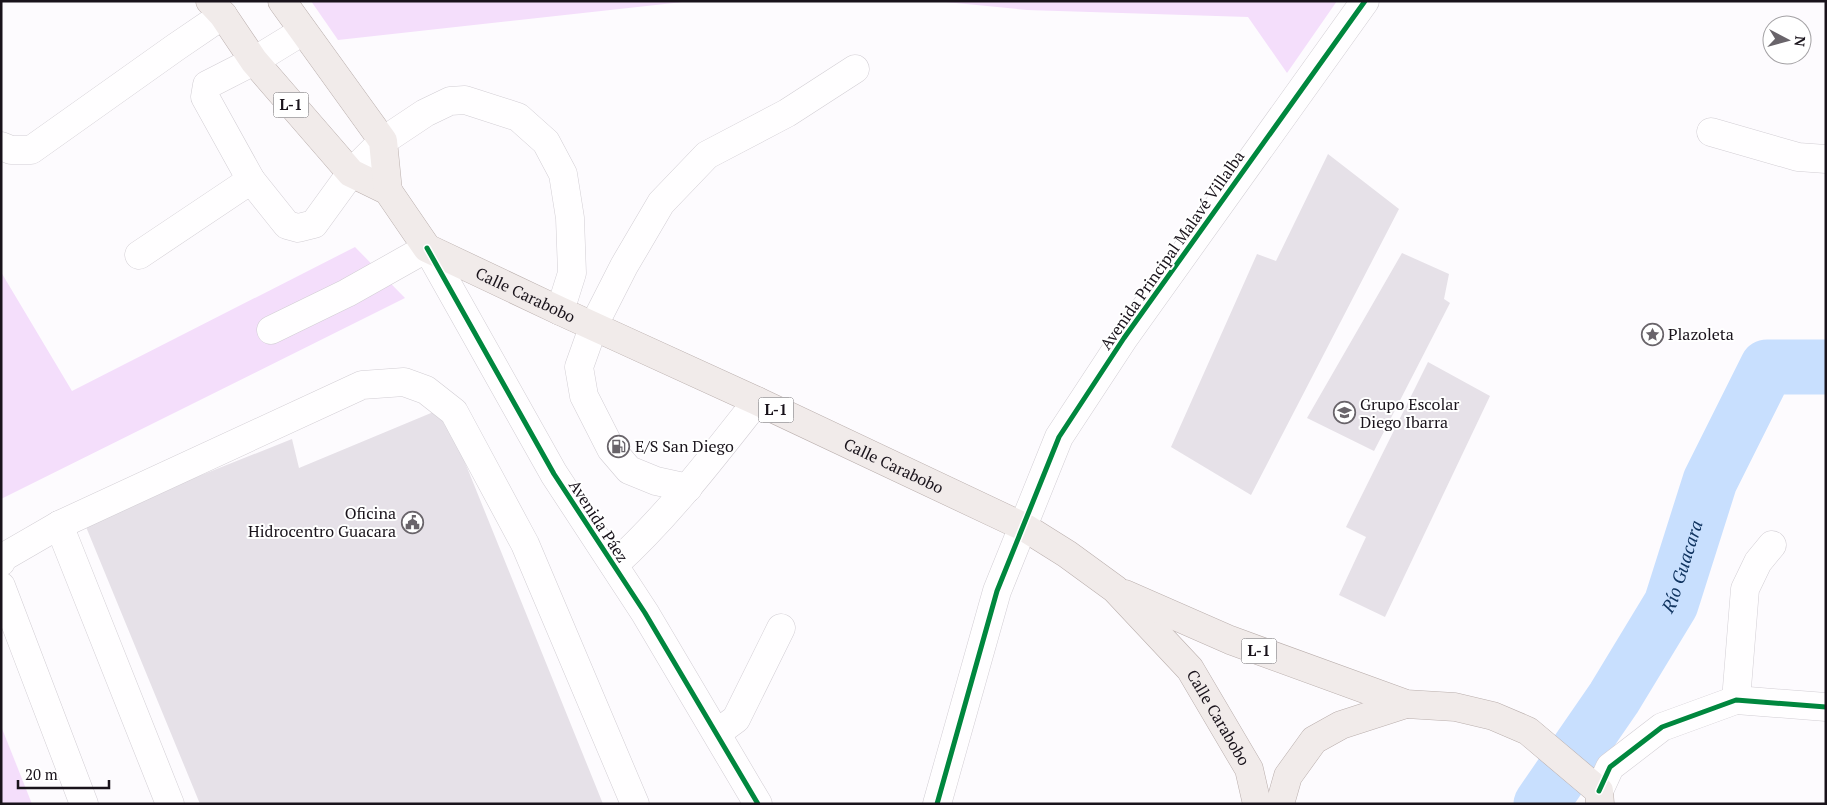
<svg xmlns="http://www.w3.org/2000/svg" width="1827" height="805" font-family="'PT Serif',serif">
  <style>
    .green { fill: #f4defb }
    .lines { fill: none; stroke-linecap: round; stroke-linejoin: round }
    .river { stroke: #c8dffe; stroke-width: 55 }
    .building { fill: #e6e1e8 }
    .minor-casing { stroke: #d2ced4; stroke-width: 29 }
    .major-casing { stroke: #baafad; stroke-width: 29 }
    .minor { stroke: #fffeff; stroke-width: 28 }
    .major { stroke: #f1ebea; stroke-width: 28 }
    .cycleway-casing { stroke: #fff; stroke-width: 8 }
    .cycleway { stroke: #00873e; stroke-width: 5 }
    .labels { text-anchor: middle; stroke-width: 4; stroke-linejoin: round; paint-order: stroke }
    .shield { fill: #fff; stroke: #5e5a5f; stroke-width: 1 }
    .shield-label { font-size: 15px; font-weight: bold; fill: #19131b }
    .street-label { font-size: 16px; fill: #19131b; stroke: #fff }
    .poi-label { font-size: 16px; fill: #19131b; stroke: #fff; text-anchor: start }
    .water-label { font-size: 18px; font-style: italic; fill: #113561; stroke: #fff }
  </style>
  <rect width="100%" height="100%" fill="#fdfbfe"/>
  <g class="green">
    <polygon points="311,1 692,1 338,40"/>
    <polygon points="935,1 1337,1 1287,73 1248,17 1027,10"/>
    <polygon points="355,247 405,298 1,499 1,272 72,391"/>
    <polygon points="1,726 32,804 1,804"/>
  </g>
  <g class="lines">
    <path class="river" id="s1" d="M 1541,804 L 1614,698 L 1671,604 L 1710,481 L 1767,367 L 1826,367"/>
  </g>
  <g class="building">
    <polygon points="1328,154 1399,209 1251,495 1171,447 1257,254 1276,261"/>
    <polygon points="1402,253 1449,274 1444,299 1450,303 1374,451 1307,418"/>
    <polygon points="1428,362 1490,396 1385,617 1339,595 1366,537 1346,527"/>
    <polygon points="443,408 603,804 200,804 84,522 292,439 299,468"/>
  </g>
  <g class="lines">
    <defs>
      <g id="minor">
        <polyline points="303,31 254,61 207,85 205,97 251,180 287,225 298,228 314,224 351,173 383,141 425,113 450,101 465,100 518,117 546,142 563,174 570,218 572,273 560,311"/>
        <polyline points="1711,132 1798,157 1826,159"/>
        <polyline points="1,146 11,150 31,150 176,47 223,15"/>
        <polyline points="139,255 251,180"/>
        <polyline points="271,330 347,293 427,248 554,474 645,613 758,804"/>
        <polyline points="688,488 656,481 629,470 611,449 584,396 579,367 594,325 624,266 661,203 707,155 787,113 855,69"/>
        <polyline points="59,525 170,804"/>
        <polyline points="1,562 2,558 59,525 362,385 404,382 426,390 454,412 525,544 635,804"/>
        <path d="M 614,565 C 668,516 712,458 757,401"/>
        <polyline points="1,586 84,804"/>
        <polyline points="1736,700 1745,589 1758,562 1772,545"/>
        <polyline points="717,733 736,719 781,628"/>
        <polyline points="1599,791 1610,767 1662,727 1736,700 1826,707"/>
        <polyline points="937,804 997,591 1059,437 1124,338 1365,1"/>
      </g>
      <g id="major">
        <path id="s2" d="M 210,1 L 223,15 L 254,61 L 351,173 L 388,191 L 427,248 L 560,311 L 757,401 L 1024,527 L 1067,554 L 1115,589 L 1190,669 L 1249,769 L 1257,804"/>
        <polyline points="282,1 383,141 388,191"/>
        <polyline points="1125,594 1230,640 1406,704 1455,707 1493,716 1528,731 1599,791 1600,804"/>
        <polyline points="1280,804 1288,776 1314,740 1341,725 1406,704"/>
      </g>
    </defs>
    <use href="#minor" class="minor-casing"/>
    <use href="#major" class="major-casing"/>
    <use href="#minor" class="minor"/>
    <use href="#major" class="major"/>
    <defs>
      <g id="cycleway">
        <polyline points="427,248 554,474 645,613 758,804"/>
        <polyline points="1599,791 1610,767 1662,727 1736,700 1826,707"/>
        <polyline points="937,804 997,591 1059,437 1124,338 1365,1"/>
      </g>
    </defs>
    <use href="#cycleway" class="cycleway-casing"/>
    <use href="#cycleway" class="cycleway"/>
  </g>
  <defs>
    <symbol id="sight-ring" viewBox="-11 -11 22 22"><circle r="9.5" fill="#fff" stroke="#69646a" stroke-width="1.5"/><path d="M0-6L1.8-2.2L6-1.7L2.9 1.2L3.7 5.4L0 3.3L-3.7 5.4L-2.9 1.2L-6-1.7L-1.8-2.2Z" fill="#69646a"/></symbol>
    <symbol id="school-ring" viewBox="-11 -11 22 22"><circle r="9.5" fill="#fff" stroke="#69646a" stroke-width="1.5"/><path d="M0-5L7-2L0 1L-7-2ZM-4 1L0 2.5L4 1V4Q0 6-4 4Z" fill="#69646a"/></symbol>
    <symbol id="fuel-ring" viewBox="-11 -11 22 22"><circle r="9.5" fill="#fff" stroke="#69646a" stroke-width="1.5"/><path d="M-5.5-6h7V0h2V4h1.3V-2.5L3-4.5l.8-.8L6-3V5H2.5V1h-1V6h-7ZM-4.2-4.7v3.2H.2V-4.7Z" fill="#69646a"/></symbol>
    <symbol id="civic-ring" viewBox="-11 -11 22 22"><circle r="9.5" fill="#fff" stroke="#69646a" stroke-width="1.5"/><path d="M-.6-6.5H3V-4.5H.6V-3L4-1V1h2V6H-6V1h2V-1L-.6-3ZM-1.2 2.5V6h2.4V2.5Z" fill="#69646a"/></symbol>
  </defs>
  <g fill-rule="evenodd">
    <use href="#sight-ring" x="1640" y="322" width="25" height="25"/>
    <use href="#school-ring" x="1332" y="400" width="25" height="25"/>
    <use href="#fuel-ring" x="606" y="434" width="25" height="25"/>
    <use href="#civic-ring" x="400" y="510" width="25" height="25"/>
  </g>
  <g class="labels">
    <g class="shield">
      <rect x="273.5" y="92.5" width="35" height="25" rx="4"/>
      <rect x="758.5" y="397.5" width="35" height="25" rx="4"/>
      <rect x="1241.5" y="638.5" width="35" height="25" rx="4"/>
    </g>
    <g class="shield-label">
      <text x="291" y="110">L-1</text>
      <text x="776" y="415">L-1</text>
      <text x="1259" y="656">L-1</text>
    </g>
    <g class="street-label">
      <text transform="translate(1172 250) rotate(-55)" y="6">Avenida Principal Malavé Villalba</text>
      <text dy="6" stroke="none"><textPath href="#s2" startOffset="442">Calle Carabobo</textPath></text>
      <text dy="6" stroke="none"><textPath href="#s2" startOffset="848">Calle Carabobo</textPath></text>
      <text transform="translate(599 521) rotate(57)" y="6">Avenida Páez</text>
      <text dy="6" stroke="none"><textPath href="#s2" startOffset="1268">Calle Carabobo</textPath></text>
    </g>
    <g class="poi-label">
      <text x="1668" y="340">Plazoleta</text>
      <text x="1360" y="410">Grupo Escolar<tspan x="1360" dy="18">Diego Ibarra</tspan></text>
      <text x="635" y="452">E/S San Diego</text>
      <text x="396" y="519" text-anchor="end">Oficina<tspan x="396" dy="18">Hidrocentro Guacara</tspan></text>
    </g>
    <g class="water-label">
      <text dy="6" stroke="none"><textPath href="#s1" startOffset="278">Río Guacara</textPath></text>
    </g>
  </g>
  <rect width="1827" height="805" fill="none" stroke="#19131b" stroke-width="5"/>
  <g transform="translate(1787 40) rotate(96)"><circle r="24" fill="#ffffff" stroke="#a3a1a4"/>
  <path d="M0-4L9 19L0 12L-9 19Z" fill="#69646a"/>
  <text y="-8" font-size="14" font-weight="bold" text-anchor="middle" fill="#19131b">N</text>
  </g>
  <path d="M18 780v8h91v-8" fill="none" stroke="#19131b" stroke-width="2.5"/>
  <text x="25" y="780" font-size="15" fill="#19131b" stroke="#ffffff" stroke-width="4" paint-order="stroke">20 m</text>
</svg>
